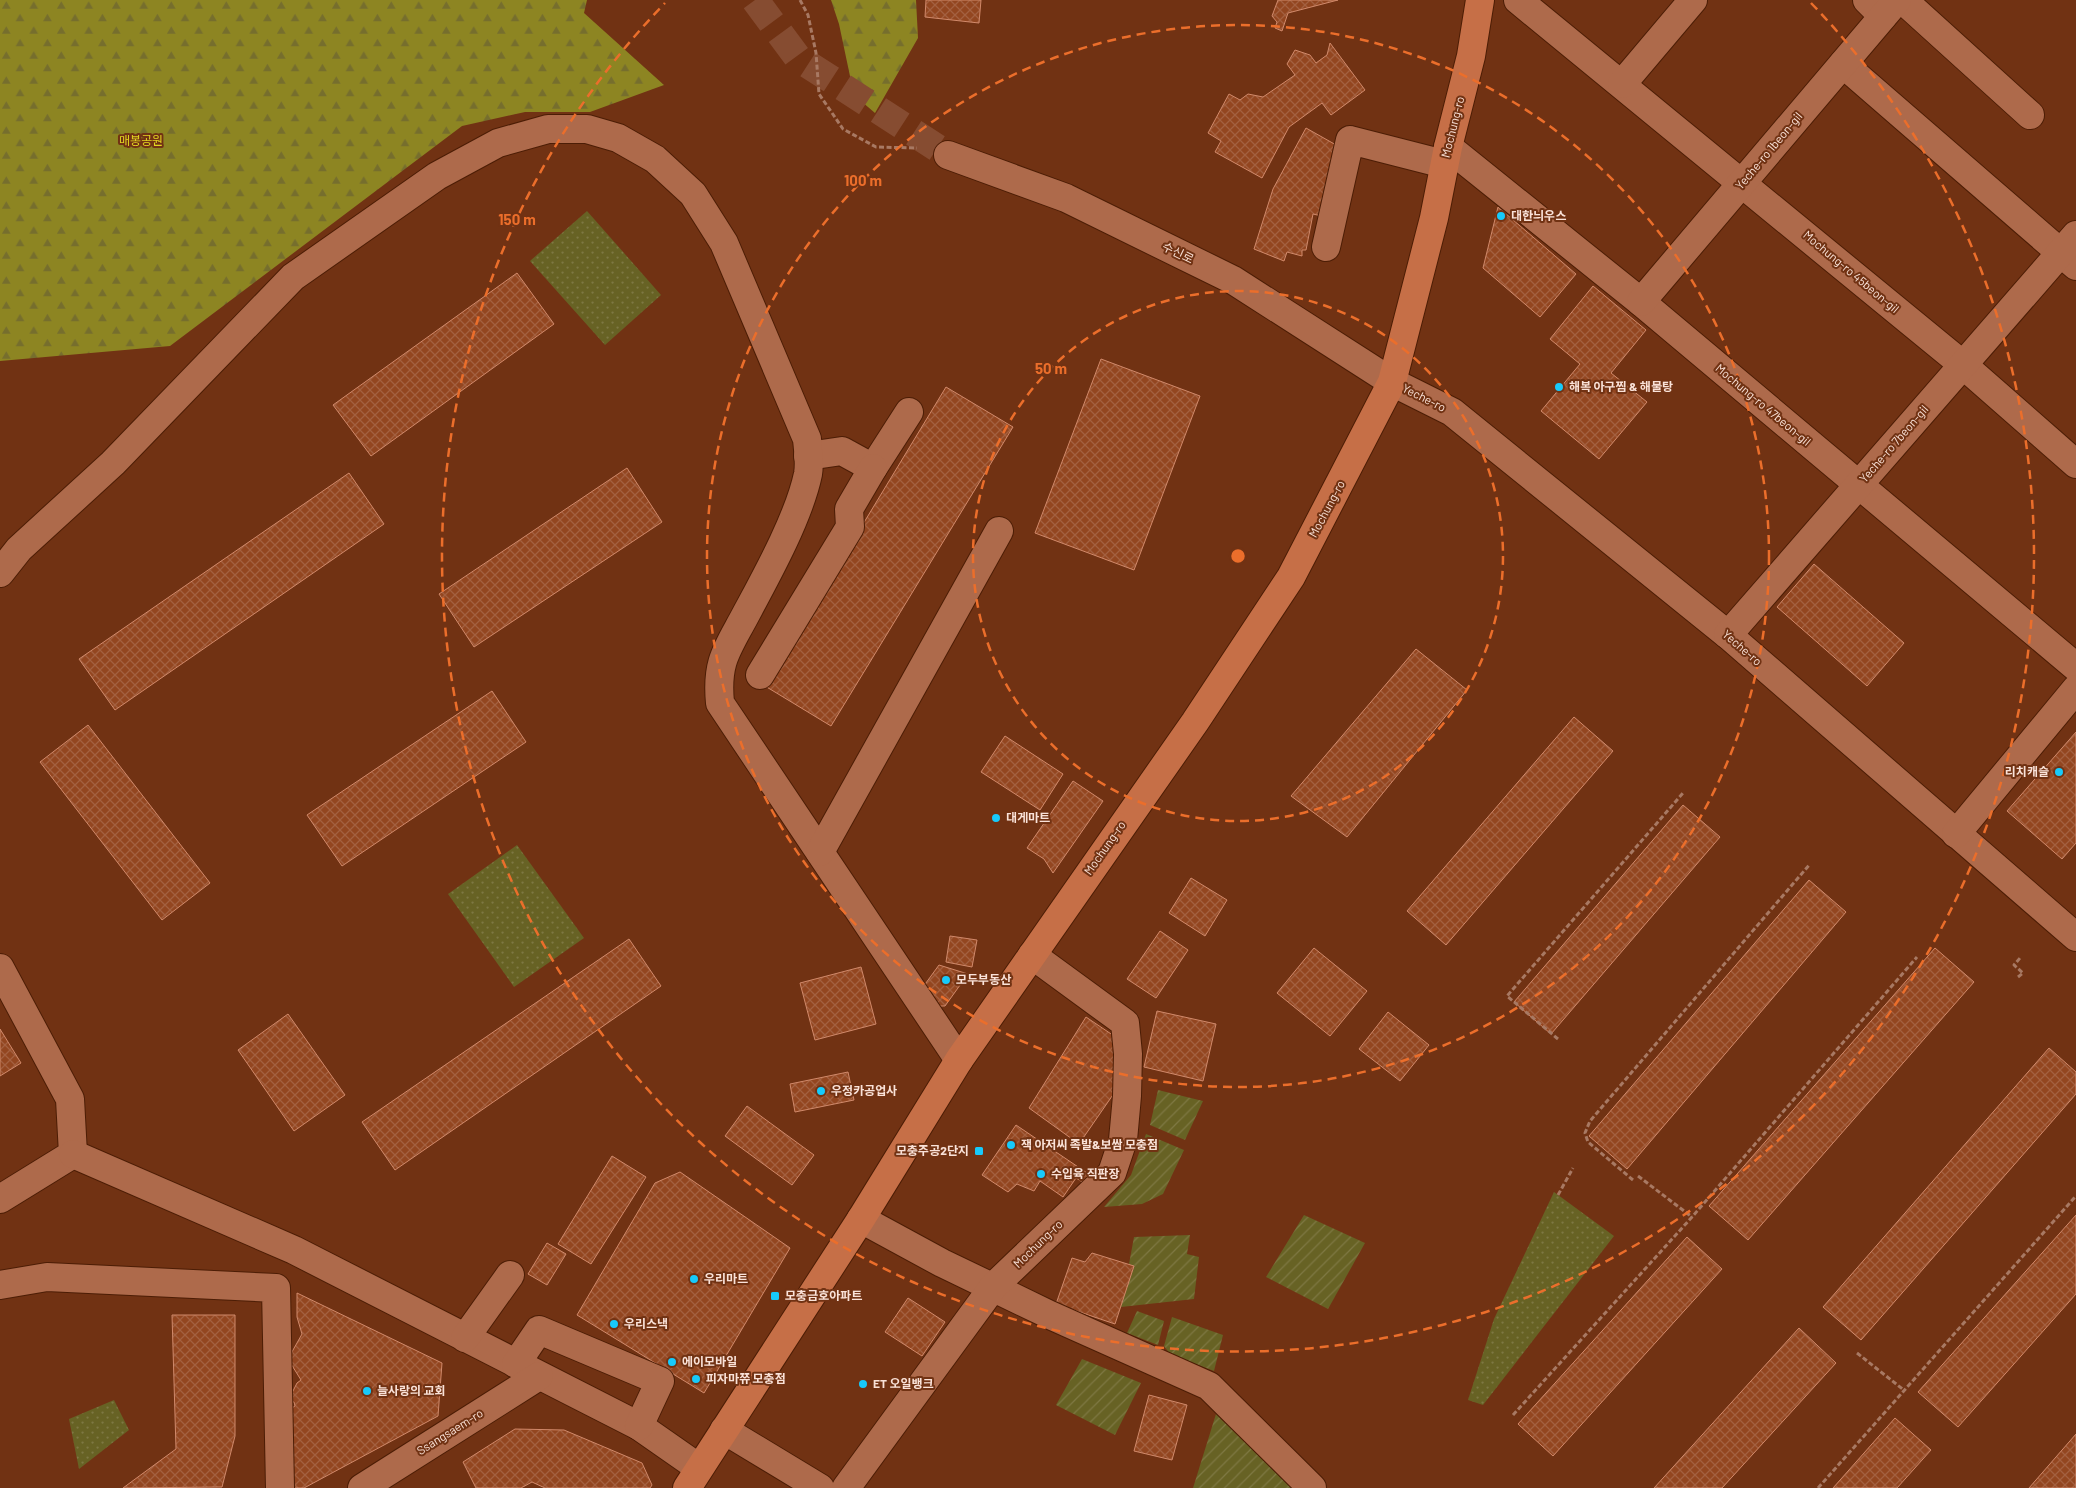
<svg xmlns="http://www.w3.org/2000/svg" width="2076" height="1488" font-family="Barlow,'Noto Sans KR',sans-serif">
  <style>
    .grass { fill: url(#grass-dots) }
    .forest { fill: url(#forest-firs) }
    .garden { fill: url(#garden-furrows) }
    .building { fill: url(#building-cross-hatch); stroke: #d1896a }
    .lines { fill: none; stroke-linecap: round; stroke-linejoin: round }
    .minor-tunnel { stroke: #864c31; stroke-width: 28; stroke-dasharray: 28 14; stroke-linecap: butt }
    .minor-casing { stroke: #4c1d05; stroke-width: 30 }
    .major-casing { stroke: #4c1d05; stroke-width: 30 }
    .path { stroke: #a87963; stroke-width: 3; stroke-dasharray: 5 2.5; stroke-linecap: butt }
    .minor { stroke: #ae6a4b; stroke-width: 28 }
    .major { stroke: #c66f47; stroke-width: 28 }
    .ring { fill: none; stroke: #eb6e2b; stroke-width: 2.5; stroke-dasharray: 9 6 }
    .poi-dot { fill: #17cafb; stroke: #713213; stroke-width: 2 }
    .labels { text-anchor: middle; stroke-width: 4; stroke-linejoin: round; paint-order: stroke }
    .street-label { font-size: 12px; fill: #fae2d8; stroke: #713213 }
    .park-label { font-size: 12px; fill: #e2d421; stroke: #713213 }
    .poi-label { font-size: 12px; font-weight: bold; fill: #fae2d8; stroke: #713213; text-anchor: start }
    .centre { fill: #eb6e2b; stroke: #713213; stroke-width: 2.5 }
    .ring-label { font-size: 15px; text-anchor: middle; font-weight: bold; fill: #eb6e2b; stroke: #713213; stroke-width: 4; stroke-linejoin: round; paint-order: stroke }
  </style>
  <defs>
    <pattern id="grass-dots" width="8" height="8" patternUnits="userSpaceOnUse" patternTransform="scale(1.25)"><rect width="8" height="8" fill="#676224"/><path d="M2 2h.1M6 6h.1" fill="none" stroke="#7e7843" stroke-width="1.8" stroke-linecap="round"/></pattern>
    <pattern id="forest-firs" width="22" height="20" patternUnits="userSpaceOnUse" patternTransform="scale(1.25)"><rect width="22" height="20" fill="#8d8522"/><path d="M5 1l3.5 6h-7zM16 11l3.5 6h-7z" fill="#766e2d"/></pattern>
    <pattern id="garden-furrows" width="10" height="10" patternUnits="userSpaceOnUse" patternTransform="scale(1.25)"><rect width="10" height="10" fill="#676224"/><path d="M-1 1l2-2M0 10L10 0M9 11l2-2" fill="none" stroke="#7e7843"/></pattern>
    <pattern id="building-cross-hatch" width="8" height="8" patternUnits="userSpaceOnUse" patternTransform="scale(1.25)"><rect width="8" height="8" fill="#934620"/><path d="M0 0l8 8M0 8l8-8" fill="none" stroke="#a36040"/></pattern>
  </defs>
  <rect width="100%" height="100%" fill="#713213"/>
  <g class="grass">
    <polygon points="587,211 661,295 605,345 530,261"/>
    <polygon points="517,845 584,938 514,987 448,894"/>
    <polygon points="1554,1192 1614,1236 1483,1405 1468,1400 1494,1319"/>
    <polygon points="114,1400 129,1430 79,1469 69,1419"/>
  </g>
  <g class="forest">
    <polygon points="0,0 587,0 584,13 664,85 590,112 525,112 462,126 170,346 0,361"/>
    <polygon points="831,0 916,0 918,38 875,113 854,95 839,24"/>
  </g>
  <g class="garden">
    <polygon points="1158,1090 1203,1101 1185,1140 1150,1125"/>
    <polygon points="1146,1134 1184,1150 1163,1194 1142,1204 1104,1207 1131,1175"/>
    <polygon points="1304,1215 1365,1243 1328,1309 1266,1277"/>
    <polygon points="1190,1235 1187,1254 1199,1257 1194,1299 1121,1307 1134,1237"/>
    <polygon points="1137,1311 1164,1321 1158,1345 1127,1333"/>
    <polygon points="1172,1317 1223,1335 1214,1371 1170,1354 1164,1346"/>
    <polygon points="1082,1359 1141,1383 1115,1435 1056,1405"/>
    <polygon points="1216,1414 1292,1488 1193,1488"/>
  </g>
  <g class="building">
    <polygon points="926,0 981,0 979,23 925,17"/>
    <polygon points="1278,0 1338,0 1288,13 1282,31 1275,28 1277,22 1272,16"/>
    <polygon points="1330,43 1365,90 1331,115 1322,103 1289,127 1262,178 1215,152 1221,141 1208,133 1229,94 1240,100 1248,94 1263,97 1295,75 1287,64 1295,50 1310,55 1316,63 1327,55"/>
    <polygon points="1306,128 1345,150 1326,217 1313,214 1306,250 1302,250 1302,256 1287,252 1284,261 1254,249 1273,189"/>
    <polygon points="1498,207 1576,274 1540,317 1483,268"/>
    <polygon points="517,273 554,324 371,456 333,405"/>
    <polygon points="1593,286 1646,330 1611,373 1647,402 1599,459 1541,411 1580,364 1550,339"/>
    <polygon points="1101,359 1200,396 1134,570 1035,533"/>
    <polygon points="946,387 1013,427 831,726 765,686"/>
    <polygon points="627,468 662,522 474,647 439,594"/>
    <polygon points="349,473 384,524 115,710 79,659"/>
    <polygon points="1814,564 1904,643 1867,686 1777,607"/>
    <polygon points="1416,649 1467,690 1347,837 1291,796"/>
    <polygon points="492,691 526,742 342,866 307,815"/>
    <polygon points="1574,717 1613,751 1446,945 1407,911"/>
    <polygon points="88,725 210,883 162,920 40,762"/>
    <polygon points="2076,732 2076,843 2062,859 2007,811"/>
    <polygon points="1005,736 1063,774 1040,810 981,772"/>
    <polygon points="1073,781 1103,801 1053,873 1044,859 1027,848"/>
    <polygon points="1683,805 1720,837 1551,1034 1514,1002"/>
    <polygon points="1191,878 1227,900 1205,936 1169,913"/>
    <polygon points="1809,880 1846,912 1627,1169 1589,1136"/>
    <polygon points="1160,931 1188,950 1156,998 1127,979"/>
    <polygon points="950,936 977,940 972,967 946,962"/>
    <polygon points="629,939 661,986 395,1170 362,1122"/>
    <polygon points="1314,948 1367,991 1330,1036 1277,993"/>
    <polygon points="1935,948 1974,982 1748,1240 1709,1206"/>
    <polygon points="939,965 968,974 945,1006 929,1006 923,987"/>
    <polygon points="861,967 876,1024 815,1040 800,983"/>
    <polygon points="1157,1011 1216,1024 1203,1081 1144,1067"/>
    <polygon points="1388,1012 1429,1045 1400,1081 1359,1049"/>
    <polygon points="288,1014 345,1095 294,1131 238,1050"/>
    <polygon points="1086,1017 1120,1040 1119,1086 1079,1144 1029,1108"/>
    <polygon points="0,1029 21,1063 0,1076"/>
    <polygon points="2049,1048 2076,1072 2076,1094 1861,1340 1823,1307"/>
    <polygon points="848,1072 854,1100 795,1112 790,1084"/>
    <polygon points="747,1106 814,1155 792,1185 725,1136"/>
    <polygon points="1016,1125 1090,1175 1084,1183 1076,1178 1063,1197 1040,1181 1034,1191 1017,1184 1008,1192 982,1175"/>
    <polygon points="612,1156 646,1177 591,1264 558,1244"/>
    <polygon points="680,1172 790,1248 704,1393 577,1315 655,1183"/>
    <polygon points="2076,1215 2076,1294 1958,1427 1918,1392"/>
    <polygon points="1687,1237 1722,1269 1553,1456 1518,1424"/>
    <polygon points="547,1243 566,1254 547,1285 528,1274"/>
    <polygon points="1092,1253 1134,1266 1115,1324 1056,1304 1072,1258 1085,1262"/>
    <polygon points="297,1293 442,1363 438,1416 304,1488 283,1488 287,1411 295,1406 294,1402 288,1401 297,1383 301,1380 288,1359 302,1334 297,1317"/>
    <polygon points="908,1298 945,1322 922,1356 885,1332"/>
    <polygon points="172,1315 235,1315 235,1436 222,1487 123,1488 176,1449"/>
    <polygon points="1799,1328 1836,1363 1722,1488 1654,1488"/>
    <polygon points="1149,1395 1187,1405 1172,1460 1134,1451"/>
    <polygon points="1895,1418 1931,1450 1897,1488 1833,1488"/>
    <polygon points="515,1429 564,1430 642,1463 652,1485 650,1488 545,1488 532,1482 521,1488 476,1488 463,1462"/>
    <polygon points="2076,1434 2076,1488 2029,1488"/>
  </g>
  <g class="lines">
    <polyline class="minor-tunnel" points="755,0 798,58 948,155"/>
    <defs>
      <g id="minor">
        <polyline points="1518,0 1962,364 2076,464"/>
        <polyline points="1867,0 1883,16"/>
        <polyline points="1903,0 2030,115"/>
        <polyline points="1843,64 2076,266"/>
        <polyline points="1622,84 1693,0"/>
        <polyline points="1448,147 1641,302 2076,667"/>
        <polyline points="948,155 1066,198 1233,280 1392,382 1452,412 1728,635 2076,937"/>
        <polyline points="1326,247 1350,140 1444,164"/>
        <polyline points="1641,302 1897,0"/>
        <polyline points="808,456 842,451 873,468 909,412"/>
        <path d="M 0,573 L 19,549 L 113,463 L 293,277 L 437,176 L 498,143 L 548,129 L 587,129 L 618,138 L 655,159 L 693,194 L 724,243 L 807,439 C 808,450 810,463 808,474 C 799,517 767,575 746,614 C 727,650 716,661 720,703 L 959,1060"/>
        <polyline points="1728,635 2076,235"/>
        <polyline points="760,675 850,527 849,509 873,468"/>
        <polyline points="1956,834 2076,689"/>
        <polyline points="820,852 999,531"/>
        <polyline points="0,968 70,1099 73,1154 0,1199"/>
        <polyline points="73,1154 294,1250 639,1426 692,1463 698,1470"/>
        <polyline points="861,1219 942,1263 1050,1315 1209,1386 1312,1488"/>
        <polyline points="0,1285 47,1277 276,1288 280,1488"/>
        <polyline points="465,1338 510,1275"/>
        <polyline points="516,1364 539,1330 660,1381 639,1426"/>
        <polyline points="724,1430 820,1488"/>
        <polyline points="362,1488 539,1376"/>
        <polyline points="846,1488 993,1287 1112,1173 1123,1140 1127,1096 1128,1054 1125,1023 1032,955"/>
      </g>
      <polyline id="major" points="687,1488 861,1219 959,1060 1195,722 1291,577 1392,382 1434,218 1448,147 1471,56 1480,0"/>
    </defs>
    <use href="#minor" class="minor-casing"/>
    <use href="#major" class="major-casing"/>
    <g class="path">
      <polyline points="800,0 808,15 816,53 819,94 843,129 876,147 917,148"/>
      <polyline points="2018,977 2023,973 2014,965 2020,958"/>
      <polyline points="1558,1039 1507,996 1683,793"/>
      <polyline points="1638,1176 1692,1217"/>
      <polyline points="1633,1180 1588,1142 1585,1133 1590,1121 1810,864"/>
      <polyline points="1558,1195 1573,1168"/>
      <polyline points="1857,1353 1905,1391"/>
      <polyline points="1513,1415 1692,1217 1917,957"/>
      <polyline points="1818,1488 2076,1196"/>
    </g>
    <use href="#minor" class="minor"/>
    <use href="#major" class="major"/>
  </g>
  <g class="ring">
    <circle cx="1238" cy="556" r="265"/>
    <circle cx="1238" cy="556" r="531"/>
    <path d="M1811 3A796 796 0 1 1 665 3"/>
  </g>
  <g class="poi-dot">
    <circle cx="1501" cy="216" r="5"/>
    <circle cx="1559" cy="387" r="5"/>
    <circle cx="2059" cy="772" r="5"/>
    <circle cx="996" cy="818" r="5"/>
    <circle cx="946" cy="980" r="5"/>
    <circle cx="821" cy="1091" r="5"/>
    <circle cx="1011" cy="1145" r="5"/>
    <rect x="974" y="1146" width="10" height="10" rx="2.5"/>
    <circle cx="1041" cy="1174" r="5"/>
    <circle cx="694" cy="1279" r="5"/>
    <rect x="770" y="1291" width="10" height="10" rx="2.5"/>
    <circle cx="614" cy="1324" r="5"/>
    <circle cx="672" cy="1362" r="5"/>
    <circle cx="696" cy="1379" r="5"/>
    <circle cx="863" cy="1384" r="5"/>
    <circle cx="367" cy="1391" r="5"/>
  </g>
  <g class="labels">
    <g class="street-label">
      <text transform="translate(1453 127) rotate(-76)" y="4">Mochung-ro</text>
      <text transform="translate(1769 151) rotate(-50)" y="4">Yeche-ro 1beon-gil</text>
      <text transform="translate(1178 253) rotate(26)" y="4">수신로</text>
      <text transform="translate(1851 272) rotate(40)" y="4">Mochung-ro 45beon-gil</text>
      <text transform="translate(1424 398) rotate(27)" y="4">Yeche-ro</text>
      <text transform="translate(1763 405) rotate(40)" y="4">Mochung-ro 47beon-gil</text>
      <text transform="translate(1894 444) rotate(-49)" y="4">Yeche-ro 7beon-gil</text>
      <text transform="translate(1327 509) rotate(-62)" y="4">Mochung-ro</text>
      <text transform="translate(1742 648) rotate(41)" y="4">Yeche-ro</text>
      <text transform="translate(1105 848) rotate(-55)" y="4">Mochung-ro</text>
      <text transform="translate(1038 1244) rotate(-44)" y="4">Mochung-ro</text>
      <text transform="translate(450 1432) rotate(-32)" y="4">Ssangsaem-ro</text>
    </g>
    <g class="park-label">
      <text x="141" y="145">매봉공원</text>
    </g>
    <g class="poi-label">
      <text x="1511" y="220">대한늬우스</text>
      <text x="1569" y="391">해복 아구찜 &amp; 해물탕</text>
      <text x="2049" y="776" text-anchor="end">리치캐슬</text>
      <text x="1006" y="822">대게마트</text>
      <text x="956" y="984">모두부동산</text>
      <text x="831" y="1095">우정카공업사</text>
      <text x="1021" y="1149">잭 아저씨 족발&amp;보쌈 모충점</text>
      <text x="969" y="1155" text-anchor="end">모충주공2단지</text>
      <text x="1051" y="1178">수입육 직판장</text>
      <text x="704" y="1283">우리마트</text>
      <text x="785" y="1300">모충금호아파트</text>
      <text x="624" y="1328">우리스낵</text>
      <text x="682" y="1366">에이모바일</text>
      <text x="706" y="1383">피자마쮸 모충점</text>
      <text x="873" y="1388">ET 오일뱅크</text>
      <text x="377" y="1395">늘사랑의 교회</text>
    </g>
  </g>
  <circle cx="1238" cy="556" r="8" class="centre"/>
  <g class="ring-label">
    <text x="863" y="186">100 m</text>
    <text x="517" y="225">150 m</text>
    <text x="1051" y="374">50 m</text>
  </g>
</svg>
